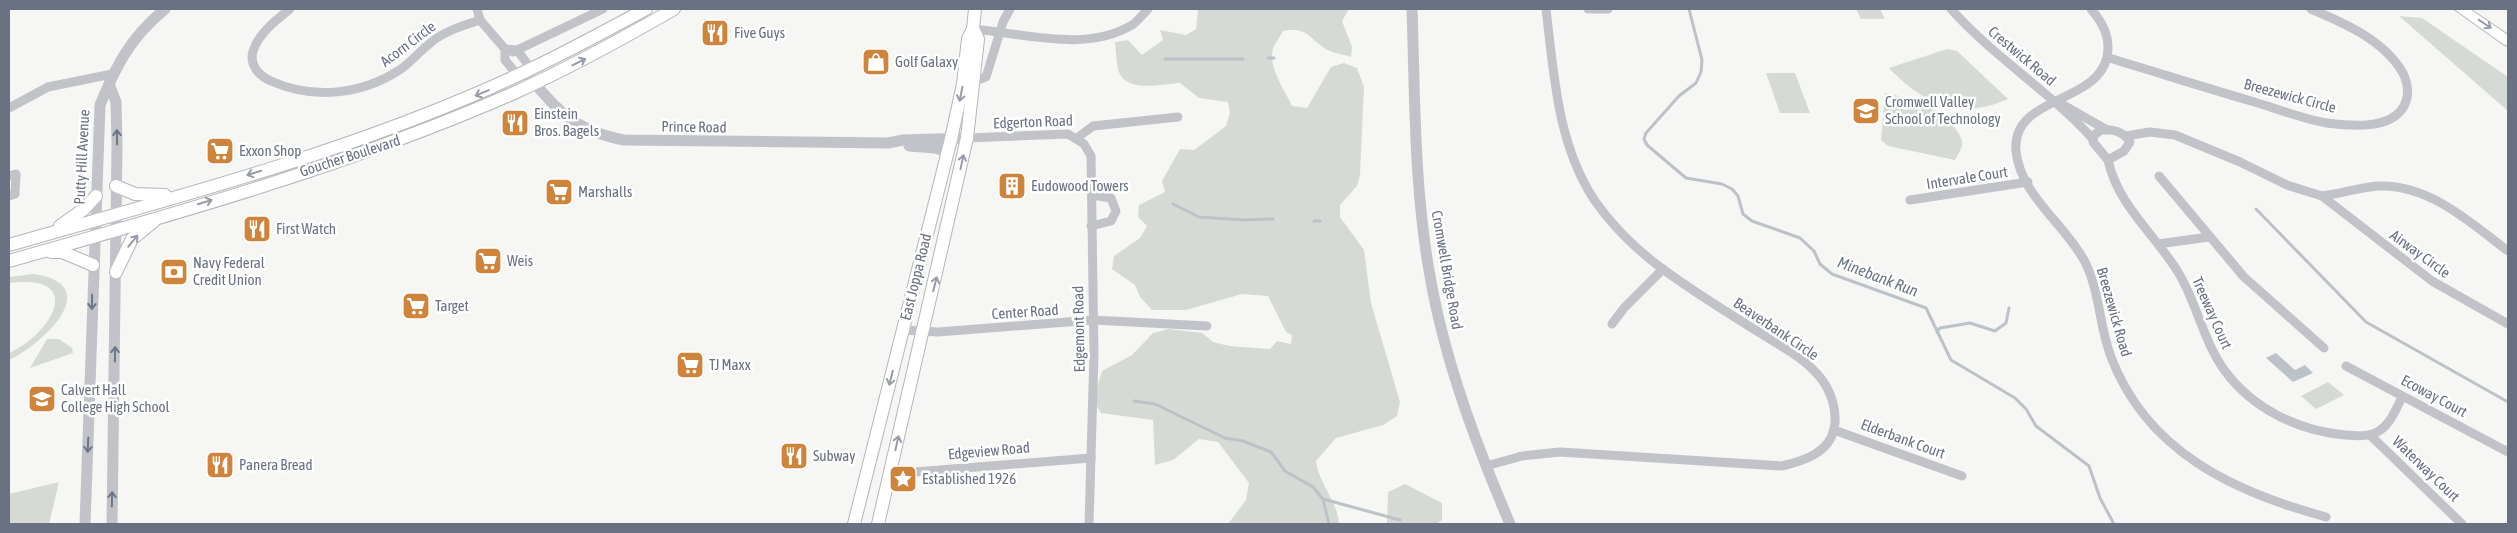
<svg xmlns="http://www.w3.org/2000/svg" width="2517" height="533" font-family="'Asap Condensed',sans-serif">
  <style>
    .green { fill: #d5dbd4 }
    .water { fill: #bcc2c8 }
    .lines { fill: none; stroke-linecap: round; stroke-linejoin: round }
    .stream { stroke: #bcc2c8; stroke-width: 3 }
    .secondary-casing { stroke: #b4b6bc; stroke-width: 14 }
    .motorway-casing { stroke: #b4b6ba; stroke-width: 2 }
    .minor { stroke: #c1c3c8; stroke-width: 9 }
    .tertiary { stroke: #c1c3c8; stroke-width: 11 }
    .secondary { stroke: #fff; stroke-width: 12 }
    .motorway { fill: #fff; fill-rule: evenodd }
    .oneway { stroke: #979ca8 }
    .oneway2 { stroke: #6e7586 }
    .labels { text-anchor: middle; stroke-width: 5; stroke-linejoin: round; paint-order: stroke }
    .poi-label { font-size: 15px; fill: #6a7182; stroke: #fff; text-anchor: start }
    .street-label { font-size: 15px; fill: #6a7182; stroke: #fff }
    .water-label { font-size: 16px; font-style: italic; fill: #6a7785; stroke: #fff }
  </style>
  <rect width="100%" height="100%" fill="#f6f7f4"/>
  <g class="green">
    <path d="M 1196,9 L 1349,9 L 1342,21 L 1352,47 L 1351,57 C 1343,54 1331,53 1324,48 C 1307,36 1307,27 1283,31 C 1280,37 1275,43 1273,49 C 1268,68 1285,90 1292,106 L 1307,108 L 1331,67 L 1344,63 L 1357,68 L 1364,87 L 1360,175 L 1357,186 L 1340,205 L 1340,217 L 1364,250 L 1371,303 L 1400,402 L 1397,416 L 1383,425 L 1336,438 L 1316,461 C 1319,484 1338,502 1339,524 L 1228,524 L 1246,500 L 1249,483 L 1218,442 L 1199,439 L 1173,460 L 1155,465 L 1153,420 L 1101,413 L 1093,400 L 1102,371 L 1132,355 L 1153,333 L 1169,329 L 1202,333 L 1213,342 L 1229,346 L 1270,349 L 1277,341 L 1291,344 L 1292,335 L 1286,332 L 1268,296 L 1242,294 L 1186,310 L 1152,310 L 1140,297 L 1135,285 L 1112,269 L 1114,256 L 1140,238 L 1147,226 L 1138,217 L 1139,205 L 1165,192 L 1162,181 L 1180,149 L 1194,150 L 1226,126 L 1230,113 L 1228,102 L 1199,98 L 1180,83 C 1162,84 1124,94 1118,69 C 1116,60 1116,51 1115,42 L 1128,40 L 1142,55 L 1163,40 L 1160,30 L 1186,35 L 1196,29 L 1198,10 Z"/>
    <polygon points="1856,9 1880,9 1885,19 1861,19"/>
    <polygon points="2399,16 2422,18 2508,77 2508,111"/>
    <path d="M 1947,49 L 1957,51 L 2008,99 C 1960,120 1924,105 1889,68 Z"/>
    <polygon points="1766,73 1795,73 1810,113 1780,113"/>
    <path d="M 1885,93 C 1914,99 1940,106 1957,131 C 1960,135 1963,141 1962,146 C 1961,150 1957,156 1955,160 L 1888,146 L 1881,140 Z"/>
    <path d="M 34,274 C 107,285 42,345 9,360 L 9,353 C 53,333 86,273 9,283 L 9,277 Z"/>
    <polygon points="47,339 59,339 72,348 73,353 30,368"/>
    <polygon points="2328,382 2344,395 2316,409 2301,396"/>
    <polygon points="59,482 49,524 9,524 9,494"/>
    <polygon points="1405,484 1442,503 1442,520 1436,524 1387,524 1388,492"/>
  </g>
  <polygon class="water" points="2276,353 2295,370 2305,365 2313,373 2293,382 2266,358"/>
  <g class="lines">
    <g class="stream">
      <polyline points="1689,9 1702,60 1701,72 1696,83 1679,96 1646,133 1644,139 1647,145 1686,178 1722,184 1732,189 1738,196 1743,214 1752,221 1800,238 1814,251 1820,264 1832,274 1926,308 1951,360 2015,398 2026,409 2036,426 2089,466 2100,498 2114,524"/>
      <polyline points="1268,58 1274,58"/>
      <polyline points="1165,59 1243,59"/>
      <polyline points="1173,204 1199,217 1244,220 1273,219"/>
      <polyline points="2256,209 2366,322 2508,402"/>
      <polyline points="1314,221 1320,221"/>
      <polyline points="1937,332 1940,328 1970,323 1995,331 2006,323 2009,308"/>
      <polyline points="1134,401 1155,404 1225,438 1243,441 1271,452 1285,471 1313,487 1323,499 1400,520"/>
      <polyline points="1323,499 1329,524"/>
    </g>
    <defs>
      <g id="secondary">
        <polyline points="116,186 135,194 165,195"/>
        <polyline points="60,226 84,209 96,196"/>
        <path d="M 9,245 C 172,198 339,155 494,86 C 546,63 596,36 646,9"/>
        <polyline points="51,252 62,252 93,265"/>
        <path d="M 9,261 C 179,213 352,164 514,93 C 569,68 622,39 674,9"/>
        <polyline points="116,272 132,239 154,221"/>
        <polyline points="854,524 951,139 963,84 968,39 973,29 975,9"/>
        <polyline points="878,524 967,138 978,39 973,29"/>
      </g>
      <polygon id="motorway" points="2454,9 2470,9 2508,35 2508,46 2503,44"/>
    </defs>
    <use href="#secondary" class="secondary-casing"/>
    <use href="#motorway" class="motorway-casing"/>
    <g class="minor">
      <path d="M 290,9 C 276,20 259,33 253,51 C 249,65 259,76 271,81 C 313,100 362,95 401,69 C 411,62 419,52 429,44 C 444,31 462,26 480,20"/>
      <polyline points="477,9 480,20 505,49"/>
      <polyline points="1588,9 1608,9"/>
      <path d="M 1951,9 C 1994,57 2049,91 2092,138"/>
      <path d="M 2091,9 C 2103,23 2111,38 2107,57 C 2097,104 2011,96 2016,151 C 2020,195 2066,225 2085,262 C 2100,292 2099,326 2111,357 C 2147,452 2234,492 2326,517"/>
      <path d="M 973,29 C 1022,33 1086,53 1132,25 C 1138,21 1143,14 1148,9"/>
      <polygon points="505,49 517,50 529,66 526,73 515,72 505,60"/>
      <polyline points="513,52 603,9"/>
      <path d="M 2109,58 C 2156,72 2203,87 2251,101 C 2276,108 2302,119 2327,123 C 2351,126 2391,130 2404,106 C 2410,95 2408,84 2403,73 C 2384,40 2344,23 2311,9"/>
      <polyline points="975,81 986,77 1003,22 1010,9"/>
      <polyline points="2058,102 2107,130"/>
      <polyline points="9,108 48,87 112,74"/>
      <path d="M 2101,130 C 2113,129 2123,131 2130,142 L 2124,151 L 2108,160 L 2093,142 L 2094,135 Z"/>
      <polyline points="2126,136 2150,132 2175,135 2240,162 2287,185 2322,196 2432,281 2508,324"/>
      <polyline points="967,138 1068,134 1084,144 1091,156 1094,354 1089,524"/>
      <polyline points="1077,138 1093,126 1178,117"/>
      <path d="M 2108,160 C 2118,206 2154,233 2178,272 C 2197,303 2203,341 2225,371 C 2253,409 2299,431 2345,435 C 2357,436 2369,437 2379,431 C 2391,423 2396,409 2402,397"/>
      <polyline points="9,176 16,174 15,194 9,196"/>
      <polyline points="2159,176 2244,277 2324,348"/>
      <path d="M 2322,196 C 2341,194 2360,187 2379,186 C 2429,184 2471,223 2508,251"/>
      <polyline points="1910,200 2028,182"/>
      <polyline points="1091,226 1111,221 1116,211 1111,198 1092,195"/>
      <polyline points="2158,244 2209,237"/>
      <polyline points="1612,324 1624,308 1663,269"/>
      <polyline points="903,330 938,332 1093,320 1207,326"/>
      <polyline points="2346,366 2508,452"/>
      <polyline points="1834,430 1962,476"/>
      <polyline points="2370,435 2462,524"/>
      <path d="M 1486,466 L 1522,456 L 1560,452 L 1782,466 C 1803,461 1829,453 1834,429 C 1838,411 1831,390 1819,376 C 1805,359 1784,348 1765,336 C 1731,315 1697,294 1664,270 C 1638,251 1614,228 1595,201 C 1557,144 1554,74 1546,9"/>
      <polyline points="890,474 1091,458"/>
    </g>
    <g class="tertiary">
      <path d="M 1412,9 C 1415,98 1414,188 1430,276 C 1445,362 1476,444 1510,524"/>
      <path d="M 526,73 C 558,111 573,130 624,140 L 888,143 L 903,140 L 967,138"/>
      <polyline points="109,84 116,102 117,145 112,524"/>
      <polyline points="909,146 935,148 948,152"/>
      <path d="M 85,524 L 100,105 C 117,64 130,38 165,9"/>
    </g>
    <use href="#secondary" class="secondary"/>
    <use href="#motorway" class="motorway"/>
  </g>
  <defs><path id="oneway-shaft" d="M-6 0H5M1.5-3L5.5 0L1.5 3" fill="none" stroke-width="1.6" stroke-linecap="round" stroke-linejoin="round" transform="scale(1.25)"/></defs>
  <g class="oneway">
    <use href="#oneway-shaft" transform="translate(2485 24) rotate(34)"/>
    <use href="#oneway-shaft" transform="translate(579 62) rotate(-26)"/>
    <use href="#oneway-shaft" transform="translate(482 93) rotate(157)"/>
    <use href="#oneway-shaft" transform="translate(961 94) rotate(101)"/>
    <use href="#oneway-shaft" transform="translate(962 162) rotate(-78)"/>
    <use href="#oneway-shaft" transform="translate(254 173) rotate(163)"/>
    <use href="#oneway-shaft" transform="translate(205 202) rotate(-17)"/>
    <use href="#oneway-shaft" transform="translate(133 241) rotate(-50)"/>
    <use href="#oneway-shaft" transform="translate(935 284) rotate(-76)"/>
    <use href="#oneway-shaft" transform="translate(891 378) rotate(104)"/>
    <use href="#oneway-shaft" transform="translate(897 443) rotate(-77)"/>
  </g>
  <g class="oneway2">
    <use href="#oneway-shaft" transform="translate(117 137) rotate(-91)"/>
    <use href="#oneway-shaft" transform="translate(92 302) rotate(91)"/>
    <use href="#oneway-shaft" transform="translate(115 354) rotate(-89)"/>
    <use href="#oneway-shaft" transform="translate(88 445) rotate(92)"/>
    <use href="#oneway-shaft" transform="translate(112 499) rotate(-89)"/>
  </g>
  <defs>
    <symbol id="restaurant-square" viewBox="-11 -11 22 22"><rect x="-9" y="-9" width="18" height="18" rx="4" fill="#cf843c" stroke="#fff"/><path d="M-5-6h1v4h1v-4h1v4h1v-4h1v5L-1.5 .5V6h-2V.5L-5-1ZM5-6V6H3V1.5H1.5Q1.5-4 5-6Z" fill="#fff"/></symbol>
    <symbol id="shop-square" viewBox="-11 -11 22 22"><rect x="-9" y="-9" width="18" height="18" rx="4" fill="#cf843c" stroke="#fff"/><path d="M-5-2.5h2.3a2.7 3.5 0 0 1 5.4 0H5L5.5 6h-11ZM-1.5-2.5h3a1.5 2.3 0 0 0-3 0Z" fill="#fff"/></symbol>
    <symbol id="school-square" viewBox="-11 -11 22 22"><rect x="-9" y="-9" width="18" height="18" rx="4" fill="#cf843c" stroke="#fff"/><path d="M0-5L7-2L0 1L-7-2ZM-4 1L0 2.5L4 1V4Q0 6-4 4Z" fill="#fff"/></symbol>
    <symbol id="supermarket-square" viewBox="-11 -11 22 22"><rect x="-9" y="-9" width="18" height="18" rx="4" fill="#cf843c" stroke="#fff"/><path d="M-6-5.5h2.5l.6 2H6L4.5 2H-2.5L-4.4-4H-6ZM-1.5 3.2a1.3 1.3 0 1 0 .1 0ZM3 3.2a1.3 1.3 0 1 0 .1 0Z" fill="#fff"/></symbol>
    <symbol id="building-square" viewBox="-11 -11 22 22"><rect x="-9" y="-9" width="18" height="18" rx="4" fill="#cf843c" stroke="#fff"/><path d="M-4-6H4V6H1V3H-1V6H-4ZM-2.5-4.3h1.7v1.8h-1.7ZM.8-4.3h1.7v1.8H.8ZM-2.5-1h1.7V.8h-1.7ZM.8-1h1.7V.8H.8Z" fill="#fff"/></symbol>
    <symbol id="bank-square" viewBox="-11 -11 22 22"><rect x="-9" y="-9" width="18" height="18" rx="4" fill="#cf843c" stroke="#fff"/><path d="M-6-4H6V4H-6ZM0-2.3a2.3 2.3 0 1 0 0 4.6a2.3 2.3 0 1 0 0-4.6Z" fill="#fff"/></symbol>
    <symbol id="sight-square" viewBox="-11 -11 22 22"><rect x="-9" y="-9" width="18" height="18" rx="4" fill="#cf843c" stroke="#fff"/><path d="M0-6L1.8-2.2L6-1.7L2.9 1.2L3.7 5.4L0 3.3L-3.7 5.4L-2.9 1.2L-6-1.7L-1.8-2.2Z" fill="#fff"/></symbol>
  </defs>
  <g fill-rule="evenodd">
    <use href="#restaurant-square" x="699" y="17" width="32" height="32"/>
    <use href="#shop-square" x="860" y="46" width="32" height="32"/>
    <use href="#school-square" x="1850" y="95" width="32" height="32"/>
    <use href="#restaurant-square" x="499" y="107" width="32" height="32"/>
    <use href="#supermarket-square" x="204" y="135" width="32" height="32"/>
    <use href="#building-square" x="996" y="170" width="32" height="32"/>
    <use href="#supermarket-square" x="543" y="176" width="32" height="32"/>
    <use href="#restaurant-square" x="241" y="213" width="32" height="32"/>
    <use href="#supermarket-square" x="472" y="245" width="32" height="32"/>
    <use href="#bank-square" x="158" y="256" width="32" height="32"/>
    <use href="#supermarket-square" x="400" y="290" width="32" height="32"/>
    <use href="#supermarket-square" x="674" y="349" width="32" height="32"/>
    <use href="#school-square" x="26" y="383" width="32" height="32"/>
    <use href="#restaurant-square" x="778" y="440" width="32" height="32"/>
    <use href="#restaurant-square" x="204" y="449" width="32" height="32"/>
    <use href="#sight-square" x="887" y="463" width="32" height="32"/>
  </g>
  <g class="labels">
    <g class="poi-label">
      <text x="734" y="38">Five Guys</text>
      <text x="895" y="67">Golf Galaxy</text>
      <text x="1885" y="107">Cromwell Valley<tspan x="1885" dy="17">School of Technology</tspan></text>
      <text x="534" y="119">Einstein<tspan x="534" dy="17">Bros. Bagels</tspan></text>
      <text x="239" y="156">Exxon Shop</text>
      <text x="1031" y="191">Eudowood Towers</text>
      <text x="578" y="197">Marshalls</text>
      <text x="276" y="234">First Watch</text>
      <text x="507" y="266">Weis</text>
      <text x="193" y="268">Navy Federal<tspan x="193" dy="17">Credit Union</tspan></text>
      <text x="435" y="311">Target</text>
      <text x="709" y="370">TJ Maxx</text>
      <text x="61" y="395">Calvert Hall<tspan x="61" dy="17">College High School</tspan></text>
      <text x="813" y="461">Subway</text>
      <text x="239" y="470">Panera Bread</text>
      <text x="922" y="484">Established 1926</text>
    </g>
    <g class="street-label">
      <text transform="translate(408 44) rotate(-37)" y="5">Acorn Circle</text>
      <text transform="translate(2022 56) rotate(40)" y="5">Crestwick Road</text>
      <text transform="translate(2290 96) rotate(15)" y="5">Breezewick Circle</text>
      <text transform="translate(1033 122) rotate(-2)" y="5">Edgerton Road</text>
      <text transform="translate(694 127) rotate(1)" y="5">Prince Road</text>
      <text transform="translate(350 156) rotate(-18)" y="5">Goucher Boulevard</text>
      <text transform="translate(82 157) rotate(-87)" y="5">Putty Hill Avenue</text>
      <text transform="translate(1967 178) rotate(-9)" y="5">Intervale Court</text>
      <text transform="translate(2420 254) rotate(36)" y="5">Airway Circle</text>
      <text transform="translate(1447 270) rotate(80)" y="5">Cromwell Bridge Road</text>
      <text transform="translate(916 277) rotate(-76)" y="5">East Joppa Road</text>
      <text transform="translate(1025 312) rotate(-4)" y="5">Center Road</text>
      <text transform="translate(2114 312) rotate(74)" y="5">Breezewick Road</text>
      <text transform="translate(2212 313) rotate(66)" y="5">Treeway Court</text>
      <text transform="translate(1079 329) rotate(-91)" y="5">Edgemont Road</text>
      <text transform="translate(1776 329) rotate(34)" y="5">Beaverbank Circle</text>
      <text transform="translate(2434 396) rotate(28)" y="5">Ecoway Court</text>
      <text transform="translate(1903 439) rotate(20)" y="5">Elderbank Court</text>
      <text transform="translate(989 451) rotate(-5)" y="5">Edgeview Road</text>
      <text transform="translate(2426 469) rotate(44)" y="5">Waterway Court</text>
    </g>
    <g class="water-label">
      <text transform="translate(1878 276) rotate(21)" y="6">Minebank Run</text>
    </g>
  </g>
  <rect width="2517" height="533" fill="none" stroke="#6a7182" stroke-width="20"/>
</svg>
